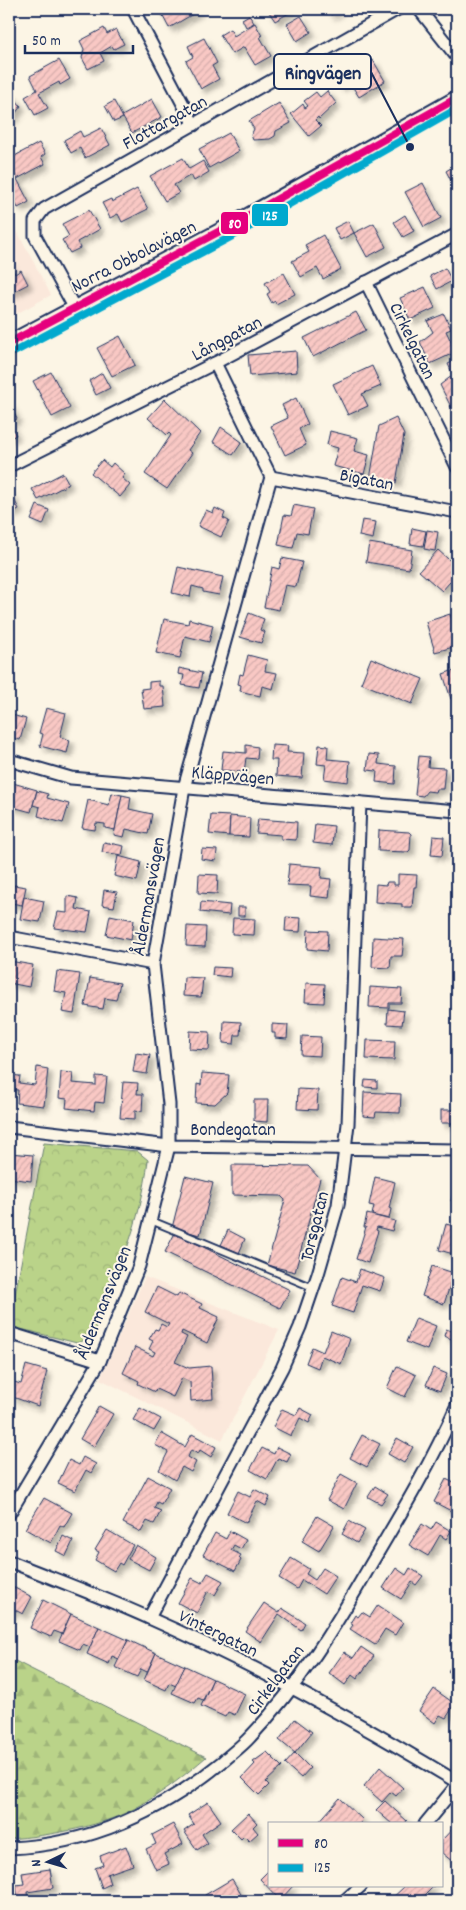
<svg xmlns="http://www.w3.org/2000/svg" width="466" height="1910" font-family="Dekko,sans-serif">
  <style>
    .built { fill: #fbe8db }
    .forest { fill: url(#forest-firs); stroke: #6a8174 }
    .park { fill: url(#park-crowns); stroke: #6a8174 }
    .building { fill: url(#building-hatch); stroke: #1b2f5e; filter: url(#shadow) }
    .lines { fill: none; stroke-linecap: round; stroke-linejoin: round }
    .service-casing { stroke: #1b2f5e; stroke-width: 9 }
    .minor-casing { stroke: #1b2f5e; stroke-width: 15 }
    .tertiary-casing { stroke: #1b2f5e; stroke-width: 18 }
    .service { stroke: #fcf5e5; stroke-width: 5.5 }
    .minor { stroke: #fcf5e5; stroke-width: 11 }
    .tertiary { stroke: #fcf5e5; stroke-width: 14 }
    .bus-1-casing { stroke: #fcf5e5; stroke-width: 11 }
    .bus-2-casing { stroke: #fcf5e5; stroke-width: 11 }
    .bus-1 { stroke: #e5007d; stroke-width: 8 }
    .bus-2 { stroke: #00a9ce; stroke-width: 8 }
    .labels { text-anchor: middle; stroke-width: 4; stroke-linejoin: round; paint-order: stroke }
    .street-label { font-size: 19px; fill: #1b2f5e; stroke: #fcf5e5 }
    .leader { fill: none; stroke: #1b2f5e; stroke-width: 2 }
    .callout-dot { fill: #1b2f5e; stroke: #fcf5e5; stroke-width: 2 }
    .callout { fill: #fcf5e5; stroke: #1b2f5e; stroke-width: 2 }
    .callout-label { font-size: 20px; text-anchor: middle; font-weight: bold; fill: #1b2f5e }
    .line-badge { stroke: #fcf5e5; stroke-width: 2 }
    .badge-label { font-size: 14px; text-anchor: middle; font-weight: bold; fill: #fff }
  </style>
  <defs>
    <pattern id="forest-firs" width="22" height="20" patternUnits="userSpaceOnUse" patternTransform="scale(1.25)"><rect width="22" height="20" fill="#bad389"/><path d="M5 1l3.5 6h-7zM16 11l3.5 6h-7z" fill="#9fb579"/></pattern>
    <pattern id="park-crowns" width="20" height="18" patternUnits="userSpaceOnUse" patternTransform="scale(1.25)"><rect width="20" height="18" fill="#bad389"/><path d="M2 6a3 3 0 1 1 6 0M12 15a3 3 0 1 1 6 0" fill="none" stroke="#9fb579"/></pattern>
    <pattern id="building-hatch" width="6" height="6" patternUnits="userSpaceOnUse" patternTransform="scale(1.25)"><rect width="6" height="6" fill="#f9c8c4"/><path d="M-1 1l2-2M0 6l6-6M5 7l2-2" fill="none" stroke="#d5acab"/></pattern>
    <filter id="shadow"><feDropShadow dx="4.5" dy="4.5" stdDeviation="2.5" flood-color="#0004"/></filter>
  </defs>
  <rect width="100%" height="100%" fill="#fcf5e5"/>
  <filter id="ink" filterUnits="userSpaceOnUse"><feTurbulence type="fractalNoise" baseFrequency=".02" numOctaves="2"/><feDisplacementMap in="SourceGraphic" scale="10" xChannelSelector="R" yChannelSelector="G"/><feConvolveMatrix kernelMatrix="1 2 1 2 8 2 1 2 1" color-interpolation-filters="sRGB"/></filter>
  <g filter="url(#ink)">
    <g class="built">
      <polygon points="9,216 51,295 9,318"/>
      <polygon points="145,1277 279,1330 222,1440 100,1379"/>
    </g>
    <path class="forest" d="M 15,1661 L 206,1757 C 185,1775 165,1791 141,1805 C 106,1826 49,1836 9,1839 L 9,1674 Z"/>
    <path class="park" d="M 44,1143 L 137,1151 L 148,1160 C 142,1221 115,1281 91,1338 L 77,1343 L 9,1326 Z"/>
    <g class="building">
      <polygon points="159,9 199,9 200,10 169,28"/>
      <polygon points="267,9 296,9 275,21"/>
      <polygon points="327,9 341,9 331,15"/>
      <polygon points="249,15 254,23 246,27 242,19"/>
      <polygon points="301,16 311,32 297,41 287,24"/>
      <polygon points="255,23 262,36 260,37 271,56 255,65 244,47 232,54 220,35 230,29 234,36"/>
      <polygon points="104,28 107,34 116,29 124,44 114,49 112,46 100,53 104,61 88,69 82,58 84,49 80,41"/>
      <polygon points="204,38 217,63 212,66 219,79 201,89 186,61 193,57 188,46"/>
      <polygon points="59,60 70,79 60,85 59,82 39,93 48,108 35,115 25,97 37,90 30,76"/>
      <polygon points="373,60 385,81 359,97 349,81 340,87 333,75 346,67 350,74"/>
      <polygon points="327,91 336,103 319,119 318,117 315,120 321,126 309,136 291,114 303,104 305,108 308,106 304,101 316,92 320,97"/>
      <polygon points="9,92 21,106 9,122"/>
      <polygon points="152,99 162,117 132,133 122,116"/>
      <polygon points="114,101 123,118 114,122 105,106"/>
      <polygon points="279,103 291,123 276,131 275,136 270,139 253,140 251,135 254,129 249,121"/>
      <polygon points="101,128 110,145 85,158 80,148 71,153 64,140 80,131 83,137"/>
      <polygon points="229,133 239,151 209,168 199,149"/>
      <polygon points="39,143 45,154 41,157 45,164 17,179 29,202 18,208 9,191 9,176 11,179 16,177 9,159"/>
      <polygon points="183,158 189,169 203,161 209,172 194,181 191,175 174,185 179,193 165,201 150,176"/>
      <polygon points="457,164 457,192 446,171"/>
      <polygon points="423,183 441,218 424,227 405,192"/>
      <polygon points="137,189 148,209 122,222 118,214 110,218 102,203 111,199 112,202"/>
      <polygon points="89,210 100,229 77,242 80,248 70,253 62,240 69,236 62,224"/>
      <polygon points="405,215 414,231 403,237 394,222"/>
      <polygon points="348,221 354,233 340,240 334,228"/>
      <polygon points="374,223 386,247 367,257 354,233"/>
      <polygon points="323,235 341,269 323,279 317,268 301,277 292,261 309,252 305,245"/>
      <polygon points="9,262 15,274 21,270 28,284 9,294"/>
      <polygon points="445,268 452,281 437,289 430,276"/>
      <polygon points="284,273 295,294 276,304 275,301 272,303 267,294 270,292 265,283"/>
      <polygon points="425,287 435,308 410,320 400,298"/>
      <polygon points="356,312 366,330 313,357 304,338"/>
      <polygon points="444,314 451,329 446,331 456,352 430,364 420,342 433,332 427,321"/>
      <polygon points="120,336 135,365 112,376 97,348"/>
      <polygon points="296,351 297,372 250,376 248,355"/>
      <polygon points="457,360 457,404 451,407 440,385 453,375 448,364"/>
      <polygon points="372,366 381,386 362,394 368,406 348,415 333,384"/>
      <polygon points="51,372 70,408 52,417 33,381"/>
      <polygon points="102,373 110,388 96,395 89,381"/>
      <polygon points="296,398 308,424 299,429 306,445 285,455 271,426 288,418 282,405"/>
      <polygon points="165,399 200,433 188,450 192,453 167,489 145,474 171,435 169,433 167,435 148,418"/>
      <polygon points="9,403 17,419 9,423 16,435 9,439"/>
      <polygon points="396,418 404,435 396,483 370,479 379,426"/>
      <polygon points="221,427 242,442 233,455 213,442"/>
      <polygon points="330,431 358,438 354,451 369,455 364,474 333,466 338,448 327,445"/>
      <polygon points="102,460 110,467 113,463 125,474 122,478 130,485 120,497 91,473"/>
      <polygon points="63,473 69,484 38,500 32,489"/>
      <polygon points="9,490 19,509 9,514"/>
      <polygon points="37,505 49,510 43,525 31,520"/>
      <polygon points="294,505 313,509 308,534 297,532 293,548 278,545 284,515 291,516"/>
      <polygon points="215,508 225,513 223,518 229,521 221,537 198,526 206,510 213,513"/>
      <polygon points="362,520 376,522 373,539 359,536"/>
      <polygon points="412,528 426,531 423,546 410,544"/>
      <polygon points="427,530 438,532 435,551 424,549"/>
      <polygon points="369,543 412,550 409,569 366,562"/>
      <polygon points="438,550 457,567 457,574 442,591 419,571"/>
      <polygon points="282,558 302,562 296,587 285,585 279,610 264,607 272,567 279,569"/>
      <polygon points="178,567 223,577 219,595 203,592 203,589 192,586 190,597 172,593"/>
      <polygon points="457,592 457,610 456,610 451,594"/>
      <polygon points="249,613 264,619 260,630 265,632 261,643 240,637"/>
      <polygon points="450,614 457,637 457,646 435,652 426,622"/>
      <polygon points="164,619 188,624 189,619 213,625 209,642 185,636 180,658 156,653"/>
      <polygon points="248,655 267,660 265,671 277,673 273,689 262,686 260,696 240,691 241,685 238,684 240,674 243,675"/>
      <polygon points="371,658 423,679 412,704 361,683"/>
      <polygon points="179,668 202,673 199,688 182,685 184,675 178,674"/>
      <polygon points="457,669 457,697 451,699 443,674"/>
      <polygon points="159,681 159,686 163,686 165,707 144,709 141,689 149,688 149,682"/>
      <polygon points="46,708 66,713 60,737 70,740 67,753 40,746 43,734 39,733"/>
      <polygon points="12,715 26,719 20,740 9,737"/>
      <polygon points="246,745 258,747 257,759 246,758 244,772 221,770 223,751 246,753"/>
      <polygon points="272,745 288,746 287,752 304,753 302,778 276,776 277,760 271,760"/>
      <polygon points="319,745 328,746 327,759 350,761 348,782 324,779 326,765 317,764"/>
      <polygon points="369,754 379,755 378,764 396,766 395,784 376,782 377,771 367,770"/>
      <polygon points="419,756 429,757 428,767 445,768 443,789 436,789 435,792 427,791 423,796 415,795"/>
      <polygon points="13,783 37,790 31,812 9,806 9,784"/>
      <polygon points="37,791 48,794 47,798 69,804 63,823 38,816 40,807 33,805"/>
      <polygon points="112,793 122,795 115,830 105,828 105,824 96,823 95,830 82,828 88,800 109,805"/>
      <polygon points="122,795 131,797 129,809 152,814 148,834 126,829 124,837 114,835"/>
      <polygon points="211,815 230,816 229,836 209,834"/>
      <polygon points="230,816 250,818 249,837 229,836"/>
      <polygon points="258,819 297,822 296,840 281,839 281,835 256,833"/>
      <polygon points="315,824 334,826 332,845 313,843"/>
      <polygon points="379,830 409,832 411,834 410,850 408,852 378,851"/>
      <polygon points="433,836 444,837 442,856 431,855"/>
      <polygon points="104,842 124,846 122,855 102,852"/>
      <polygon points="202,849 217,850 216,861 201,859"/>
      <polygon points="118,856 141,862 137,881 114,876"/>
      <polygon points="289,864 322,867 321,878 331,879 329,898 310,896 311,886 287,885"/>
      <polygon points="199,874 218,875 217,894 198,893"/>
      <polygon points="398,874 417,875 416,887 414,887 412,907 402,907 402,904 375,902 376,884 386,885 387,882 394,882 394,885 398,885"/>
      <polygon points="14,885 26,887 22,905 11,903"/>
      <polygon points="104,890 117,892 114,907 102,905"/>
      <polygon points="9,895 12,895 9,915"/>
      <polygon points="67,896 78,898 76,909 91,912 87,932 54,928 58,912 67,913"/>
      <polygon points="24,897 44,901 40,922 20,919"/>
      <polygon points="201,902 230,905 229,915 200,912"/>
      <rect x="238" y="907" width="7" height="9"/>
      <polygon points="110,915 134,920 131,940 106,935"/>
      <polygon points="286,917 301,918 300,932 285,931"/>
      <polygon points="233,918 255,919 254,935 232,934"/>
      <polygon points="187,926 206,927 205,947 186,946"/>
      <polygon points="308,930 328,931 327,951 307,949"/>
      <polygon points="373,937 404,939 402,956 391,956 390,968 372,967"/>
      <polygon points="9,961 33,965 29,987 9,983"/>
      <polygon points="213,967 231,968 230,977 212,975"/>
      <polygon points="57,971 80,974 74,1014 62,1012 66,993 54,991"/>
      <polygon points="184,977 203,978 201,997 183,996"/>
      <polygon points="90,978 120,983 116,1000 105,998 103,1009 85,1006"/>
      <polygon points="306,983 325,984 324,1003 305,1002"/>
      <polygon points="370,987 402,989 401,1003 389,1003 389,1008 369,1007"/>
      <polygon points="388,1009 404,1011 402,1025 387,1024"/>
      <polygon points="224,1021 241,1022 240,1035 235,1035 234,1044 223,1043"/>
      <polygon points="272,1024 288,1025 287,1039 275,1038 275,1033 272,1033"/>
      <polygon points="190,1031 210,1032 209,1050 189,1049"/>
      <polygon points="302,1036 321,1037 320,1056 301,1055"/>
      <polygon points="367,1040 395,1041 394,1060 366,1059"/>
      <polygon points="136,1053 150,1055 147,1074 133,1072"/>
      <polygon points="37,1067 48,1069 44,1106 17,1103 18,1090 9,1089 9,1075 20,1076 19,1083 35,1085"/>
      <polygon points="61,1072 73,1073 72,1083 96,1085 96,1076 107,1077 104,1103 95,1102 94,1111 66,1108 67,1099 59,1098"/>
      <polygon points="202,1073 229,1075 227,1093 215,1104 196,1103 197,1084 201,1085"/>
      <polygon points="365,1080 377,1081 377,1088 364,1087"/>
      <polygon points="123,1082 138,1083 137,1094 143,1094 142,1111 135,1110 135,1119 120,1118"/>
      <polygon points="298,1089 318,1090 317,1110 297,1109"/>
      <polygon points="364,1092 401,1094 400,1113 376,1112 375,1117 363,1116"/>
      <polygon points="254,1100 268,1100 267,1122 254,1121"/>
      <rect x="441" y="1110" width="14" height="13"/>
      <polygon points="9,1153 33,1155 31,1181 9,1178"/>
      <polygon points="232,1165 308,1166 320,1179 295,1272 267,1265 285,1200 281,1196 232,1195"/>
      <polygon points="185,1176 213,1183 200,1235 172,1228"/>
      <polygon points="457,1176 457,1202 451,1201"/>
      <polygon points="375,1177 395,1182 389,1208 391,1209 389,1219 372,1215 374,1206 369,1205"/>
      <polygon points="367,1214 395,1221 392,1231 377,1227 376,1230 378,1231 368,1263 356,1259 366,1227 364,1227"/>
      <polygon points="446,1224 457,1227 457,1255 439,1250"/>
      <polygon points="228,1230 245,1239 239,1253 221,1245"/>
      <polygon points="175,1233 290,1290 280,1308 165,1252"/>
      <polygon points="432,1266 454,1273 444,1304 422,1296"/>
      <polygon points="360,1269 385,1278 380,1291 362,1285 353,1313 332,1306 342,1277 356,1282"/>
      <polygon points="157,1287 177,1297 179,1293 202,1304 200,1308 219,1317 207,1343 182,1331 181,1334 187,1337 175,1362 189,1368 211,1366 213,1399 191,1401 190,1382 182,1378 173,1397 156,1389 155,1392 138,1384 139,1381 123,1373 135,1347 153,1356 155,1352 149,1349 153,1341 149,1339 155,1329 158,1330 161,1324 167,1327 169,1324 145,1312"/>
      <polygon points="416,1318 436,1326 427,1350 406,1342"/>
      <polygon points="446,1329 457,1333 457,1341 444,1336"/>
      <polygon points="331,1331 350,1339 341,1364 322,1356 318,1368 306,1363 312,1347 323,1352"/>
      <polygon points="26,1365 47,1371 38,1406 10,1396 14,1382 21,1384"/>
      <polygon points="397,1366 416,1375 405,1397 387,1388"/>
      <polygon points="433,1368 447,1374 440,1391 426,1385"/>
      <polygon points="99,1406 113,1414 94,1447 80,1439"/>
      <polygon points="140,1408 161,1419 154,1431 133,1420"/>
      <polygon points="300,1408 313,1415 309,1423 300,1418 291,1436 273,1427 282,1409 296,1415"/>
      <polygon points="161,1433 185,1447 192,1434 216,1447 211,1457 200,1450 198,1454 191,1450 188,1457 196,1462 191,1472 182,1467 175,1480 159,1470 168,1452 155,1445"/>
      <polygon points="362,1435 380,1444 367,1467 350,1458"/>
      <polygon points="397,1438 413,1447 404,1463 388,1454"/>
      <polygon points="277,1447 291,1454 287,1462 278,1458 267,1479 250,1470 262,1448 274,1454"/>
      <polygon points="83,1457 96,1464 91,1473 86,1470 75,1491 58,1483 69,1460 79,1465"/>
      <polygon points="341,1474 357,1483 344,1509 327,1500"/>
      <polygon points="148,1476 170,1488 161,1504 157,1502 154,1508 161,1511 154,1524 147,1521 141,1532 123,1523"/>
      <polygon points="446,1479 456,1484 457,1481 457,1504 453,1512 434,1502"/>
      <polygon points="375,1486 388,1494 381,1504 368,1497"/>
      <polygon points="254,1489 270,1497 266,1506 257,1501 246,1523 227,1513 238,1491 250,1497"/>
      <polygon points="44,1498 72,1513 64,1527 60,1525 51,1543 25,1529"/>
      <polygon points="317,1516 334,1526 319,1551 302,1541"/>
      <polygon points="349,1521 365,1530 357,1543 342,1534"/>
      <polygon points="436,1522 451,1531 446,1539 440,1535 428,1556 409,1545 422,1524 431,1530"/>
      <polygon points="107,1530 133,1545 122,1565 119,1563 114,1571 95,1560 99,1552 95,1550"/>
      <polygon points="230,1531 246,1540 241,1549 234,1545 231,1550 241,1555 239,1558 241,1560 235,1571 203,1555 215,1533 226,1539"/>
      <polygon points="63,1536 73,1541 66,1556 56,1551"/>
      <polygon points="136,1545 156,1557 149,1570 128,1559"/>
      <polygon points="291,1558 309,1569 306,1574 315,1580 323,1568 336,1576 324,1594 302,1580 297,1589 279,1578"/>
      <polygon points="396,1568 406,1575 410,1568 423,1576 416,1585 412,1582 401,1599 383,1588"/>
      <polygon points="208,1573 223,1581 215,1595 208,1591 197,1613 178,1603 192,1578 202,1583"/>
      <polygon points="9,1585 32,1597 23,1614 13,1609 9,1617"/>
      <polygon points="43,1600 71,1614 62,1634 54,1631 51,1637 30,1628"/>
      <polygon points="264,1603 279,1613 282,1608 305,1623 301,1630 279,1614 261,1642 245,1631"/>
      <polygon points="378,1605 403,1622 395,1635 385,1629 375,1645 350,1629 353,1625 350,1623 355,1615 358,1617 362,1612 370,1617"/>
      <polygon points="71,1614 99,1627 90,1647 83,1644 80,1650 59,1641"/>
      <polygon points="99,1627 128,1640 119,1659 112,1656 109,1664 87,1654"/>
      <polygon points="128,1640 156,1653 147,1672 141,1669 137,1677 115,1667"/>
      <polygon points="361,1647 374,1656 357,1679 352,1675 345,1685 329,1673 344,1652 353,1658"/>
      <polygon points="156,1653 185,1666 176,1686 169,1683 166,1690 144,1680"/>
      <polygon points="457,1658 457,1678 448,1671"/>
      <polygon points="185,1666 213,1679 203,1700 198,1698 195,1703 172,1693"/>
      <polygon points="213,1679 245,1694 235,1715 228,1712 225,1717 201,1706"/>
      <polygon points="434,1689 455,1704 446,1718 440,1715 435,1723 419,1711"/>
      <polygon points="295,1719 312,1732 295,1753 279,1740"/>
      <polygon points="267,1752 282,1767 266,1782 269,1785 259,1795 242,1778 255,1764 253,1762"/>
      <polygon points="295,1753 310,1768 301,1778 285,1764"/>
      <polygon points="380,1767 403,1788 396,1796 391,1792 382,1802 364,1786"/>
      <polygon points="340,1798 363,1820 359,1824 317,1824"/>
      <polygon points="385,1801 407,1821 404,1824 392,1824 376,1810"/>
      <polygon points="208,1802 221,1821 202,1834 208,1843 197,1850 184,1831 194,1824 188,1815"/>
      <polygon points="248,1813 257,1823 253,1827 258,1833 249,1841 244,1836 241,1839 231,1829"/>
      <polygon points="173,1824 183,1844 164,1854 169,1864 156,1870 146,1849 156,1844 152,1835"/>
      <polygon points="457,1824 457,1857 453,1862 442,1853 442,1840"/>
      <polygon points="126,1846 133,1865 107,1874 110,1884 102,1888 95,1868 103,1865 100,1856"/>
      <polygon points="50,1869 53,1888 27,1892 28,1900 18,1901 16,1885 24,1884 22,1873"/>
      <polygon points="270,1869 270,1886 293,1886 280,1900 260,1879"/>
      <polygon points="232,1879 242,1896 234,1901 209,1901 205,1895"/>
      <polygon points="405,1886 434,1886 423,1897 426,1901 389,1901"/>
    </g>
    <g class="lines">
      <defs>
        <polyline id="service" points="150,1220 314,1288"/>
        <g id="minor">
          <polyline points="133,9 194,125"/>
          <polyline points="419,9 457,57"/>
          <polyline points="366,282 457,467"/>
          <polyline points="74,307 35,236 35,221 44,209 398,9"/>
          <polyline points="9,466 215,363 457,234"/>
          <polyline points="271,477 457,512"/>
          <polyline points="9,760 71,778 457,811"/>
          <polyline points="9,937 153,964"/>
          <polyline points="9,1127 169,1146 457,1150"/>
          <polyline points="9,1333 100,1361"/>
          <polyline points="9,1514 100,1361 139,1266 169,1146 169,1104 153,964 184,788 271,477 215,363"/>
          <path d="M 9,1561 C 56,1580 103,1597 149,1618 C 256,1665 358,1722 457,1782"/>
          <polyline points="149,1618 282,1368 300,1327 318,1274 338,1205 348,1124 360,803"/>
          <polyline points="425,1824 457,1785"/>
          <path d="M 9,1848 C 88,1845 161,1812 222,1762 C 231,1754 242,1746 250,1737 C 299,1686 336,1625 371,1564 C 402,1512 433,1460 457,1405"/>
          <polyline points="344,1901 361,1886"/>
        </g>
        <polyline id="tertiary" points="9,343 235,223 457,98"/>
      </defs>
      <use href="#service" class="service-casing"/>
      <use href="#minor" class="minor-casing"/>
      <use href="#tertiary" class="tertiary-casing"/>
      <use href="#service" class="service"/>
      <use href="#minor" class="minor"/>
      <use href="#tertiary" class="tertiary"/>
      <defs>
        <polyline id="bus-1" points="9,343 235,223 457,98"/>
        <polyline id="bus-2" points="14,352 240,232 457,109"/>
      </defs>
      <use href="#bus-1" class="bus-1-casing"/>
      <use href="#bus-2" class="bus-2-casing"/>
      <use href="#bus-1" class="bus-1"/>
      <use href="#bus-2" class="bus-2"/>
    </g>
  </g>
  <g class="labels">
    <g class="street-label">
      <text transform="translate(164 121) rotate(-29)" y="7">Flottargatan</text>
      <text transform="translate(133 255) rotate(-27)" y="7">Norra Obbolavägen</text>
      <text transform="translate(226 337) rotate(-28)" y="7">Långgatan</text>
      <text transform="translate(414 340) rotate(64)" y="7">Cirkelgatan</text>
      <text transform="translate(367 478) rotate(11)" y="7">Bigatan</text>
      <text transform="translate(233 774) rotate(5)" y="7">Kläppvägen</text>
      <text transform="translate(147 896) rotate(-80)" y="7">Åldermansvägen</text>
      <text x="233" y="1135">Bondegatan</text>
      <text transform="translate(313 1226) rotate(-76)" y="7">Torsgatan</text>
      <text transform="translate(102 1302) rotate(-68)" y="7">Åldermansvägen</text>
      <text transform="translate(219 1632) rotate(26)" y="7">Vintergatan</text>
      <text transform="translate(274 1679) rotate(-53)" y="7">Cirkelgatan</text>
    </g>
  </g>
  <path class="leader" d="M410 147L371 72"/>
  <circle class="callout-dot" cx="410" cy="147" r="5"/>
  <rect class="callout" x="274" y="54" width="97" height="35" rx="5"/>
  <g class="callout-label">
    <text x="323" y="79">Ringvägen</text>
  </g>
  <g class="line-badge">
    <rect x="251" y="203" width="38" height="24" rx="5" fill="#00a9ce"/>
    <rect x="220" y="211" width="29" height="24" rx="5" fill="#e5007d"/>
  </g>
  <g class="badge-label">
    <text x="270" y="220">125</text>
    <text x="235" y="228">80</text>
  </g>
  <rect width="466" height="1910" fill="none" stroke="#fcf5e5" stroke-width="30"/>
  <rect x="15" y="15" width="436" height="1880" fill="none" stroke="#1b2f5e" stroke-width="2" filter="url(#ink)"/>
  <rect x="268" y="1822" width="175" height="65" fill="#fcf5e5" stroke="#a2a6af"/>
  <rect x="278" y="1839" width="25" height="8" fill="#e5007d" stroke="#a2a6af"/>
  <text x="314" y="1848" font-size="15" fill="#1b2f5e">80</text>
  <rect x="278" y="1864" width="25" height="8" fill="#00a9ce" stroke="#a2a6af"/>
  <text x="314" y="1872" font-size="15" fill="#1b2f5e">125</text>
  <g transform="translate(48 1862) rotate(265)" stroke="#fcf5e5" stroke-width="4" paint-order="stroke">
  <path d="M0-4L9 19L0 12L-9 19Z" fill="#1b2f5e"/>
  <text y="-8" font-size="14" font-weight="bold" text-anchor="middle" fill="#1b2f5e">N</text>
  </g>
  <path d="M25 45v8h108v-8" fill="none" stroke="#1b2f5e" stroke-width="2.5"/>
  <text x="32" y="45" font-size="15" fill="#1b2f5e" stroke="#fcf5e5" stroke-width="4" paint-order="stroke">50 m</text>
</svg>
